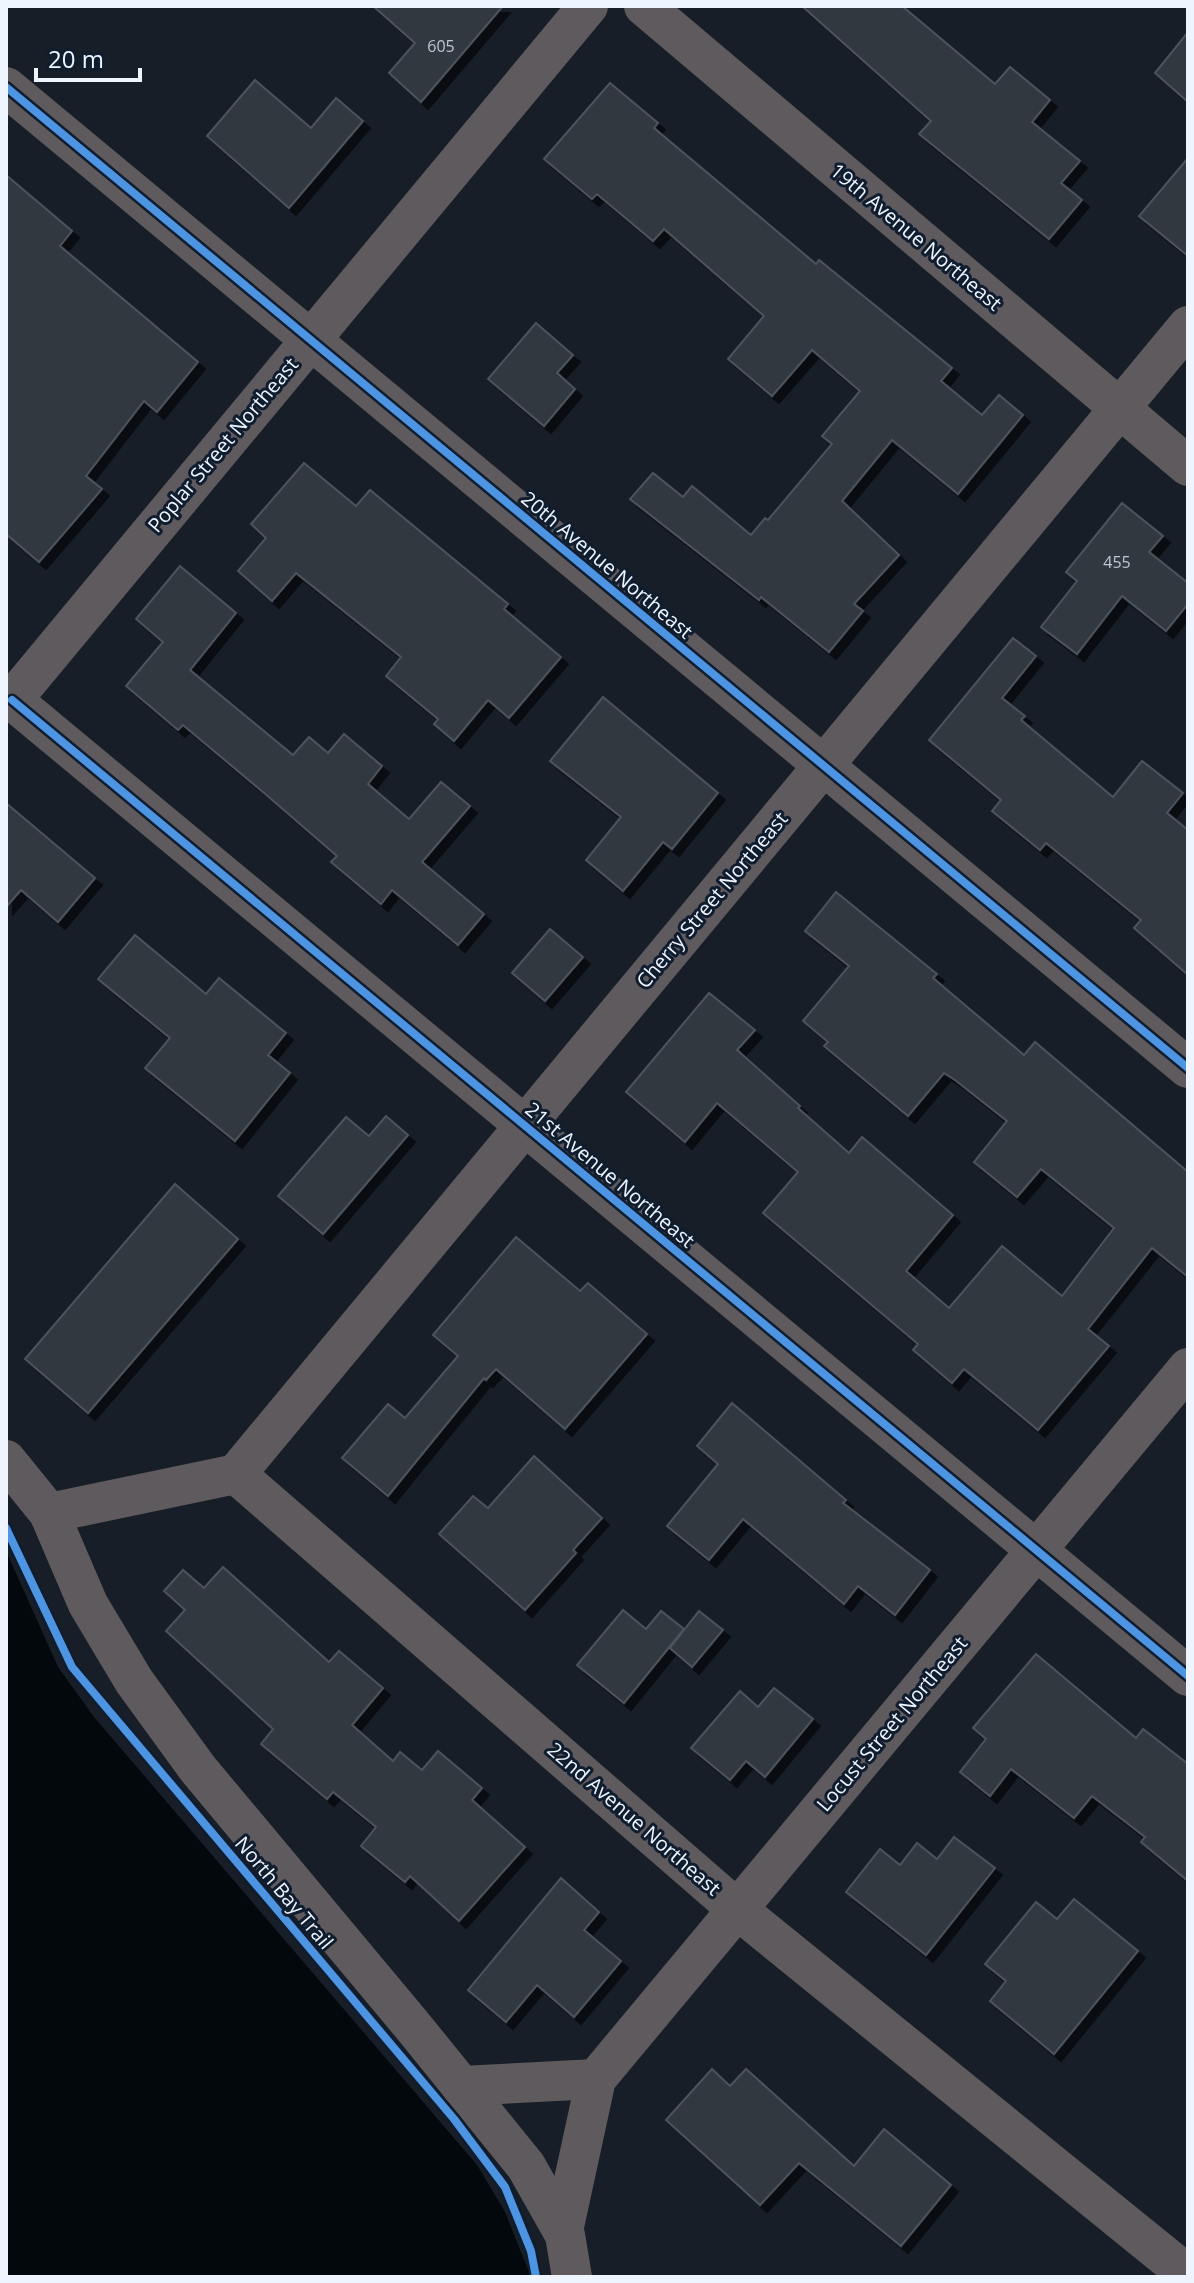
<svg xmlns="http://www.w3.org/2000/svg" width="1194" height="2283" font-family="'Open Sans',sans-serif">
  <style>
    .water { fill: #02080b }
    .building { fill: #31373f; stroke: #4d535b; stroke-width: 2; filter: url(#shadow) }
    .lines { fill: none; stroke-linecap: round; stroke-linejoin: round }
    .minor { stroke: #5e5a5d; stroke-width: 40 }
    .cycleway-casing { stroke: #101d2e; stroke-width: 13 }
    .cycleway { stroke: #4d94e3; stroke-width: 8 }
    .labels { text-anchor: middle; stroke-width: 6; stroke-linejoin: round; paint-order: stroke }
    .number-label { font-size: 16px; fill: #bfc6cf }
    .street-label { font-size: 20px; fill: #eef5ff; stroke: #101d2e }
  </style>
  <defs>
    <filter id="shadow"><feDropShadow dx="7" dy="7" stdDeviation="0" flood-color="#0009"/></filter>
  </defs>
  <rect width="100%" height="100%" fill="#171e27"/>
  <polygon class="water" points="6,1551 58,1667 94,1717 477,2165 505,2212 531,2277 6,2277"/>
  <g class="building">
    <polygon points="373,6 503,6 421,102 389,73 415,43"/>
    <polygon points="802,6 902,6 995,84 1010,67 1050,100 1032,122 1080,161 1061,183 1082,200 1049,239 919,134 931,121"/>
    <polygon points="1188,32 1188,102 1155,73"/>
    <polygon points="255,80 311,128 336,98 363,121 289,208 207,136"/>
    <polygon points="610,83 658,123 654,128 816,264 819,260 952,368 941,381 982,415 999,395 1023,415 958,494 892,440 842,501 899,555 854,604 863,611 829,652 761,597 759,600 630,499 653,473 683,497 692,486 751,535 765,518 768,520 832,444 822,436 860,391 812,350 772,396 728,359 764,316 664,229 653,241 597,194 592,199 544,159"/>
    <polygon points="1188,158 1188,256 1139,216"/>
    <polygon points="6,175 72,231 60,246 198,362 157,412 144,401 86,476 102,489 39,562 6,534"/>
    <polygon points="536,323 573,355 557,373 575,389 544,426 488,379"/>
    <polygon points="304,463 356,506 370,490 508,604 504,609 561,657 509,718 488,700 454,741 434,724 438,719 386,676 401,657 296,573 272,601 238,571 266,538 251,524"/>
    <polygon points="1122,503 1163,536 1149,552 1188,583 1188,604 1166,631 1122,596 1077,654 1041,627 1077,581 1066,572"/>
    <polygon points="180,566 236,613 190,670 293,755 309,737 328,753 344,734 382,766 368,784 409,819 441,782 470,806 422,862 484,914 458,945 392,890 381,904 331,862 337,856 263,792 183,725 178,730 126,686 163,642 136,619"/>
    <polygon points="1013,638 1036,656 1002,698 1025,716 1021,720 1113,797 1142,761 1183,793 1167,813 1188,830 1188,975 1134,928 1141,920 1046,843 1040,850 992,811 1001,800 929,740"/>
    <polygon points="603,697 718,793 672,849 663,842 623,891 586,860 621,817 550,761"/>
    <polygon points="6,803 95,878 58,922 21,890 6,907"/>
    <polygon points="836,892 937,974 933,978 1024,1055 1035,1042 1188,1172 1188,1277 1152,1248 1088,1329 1109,1346 1038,1430 964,1369 952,1383 913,1350 918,1344 763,1213 798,1172 717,1103 685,1142 626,1092 709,993 755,1030 737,1050 800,1106 798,1108 849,1153 862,1137 953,1215 906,1271 949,1308 1002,1246 1062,1296 1114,1228 1041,1169 1017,1197 974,1162 1007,1121 955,1080 944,1073 908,1116 824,1046 828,1042 803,1021 849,966 805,931"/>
    <polygon points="550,929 583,957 545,1001 512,973"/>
    <polygon points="135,935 206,994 219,978 286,1033 268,1055 290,1073 235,1141 145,1068 170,1038 98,979"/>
    <polygon points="386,1116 408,1135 323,1234 278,1196 346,1117 369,1136"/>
    <polygon points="175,1184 238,1239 88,1413 25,1359"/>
    <polygon points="516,1237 580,1291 588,1283 647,1334 565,1429 496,1369 486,1380 484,1378 388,1496 342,1458 388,1404 405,1418 458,1356 433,1335"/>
    <polygon points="732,1403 846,1500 843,1503 930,1570 895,1615 858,1586 844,1604 743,1519 709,1560 667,1526 718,1464 697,1446"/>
    <polygon points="534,1456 602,1518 573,1550 576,1553 525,1610 439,1534 473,1496 488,1508"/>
    <polygon points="223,1567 329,1662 339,1651 383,1688 352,1725 393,1761 400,1752 422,1770 438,1751 482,1788 472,1800 525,1847 459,1921 410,1876 405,1882 361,1846 376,1827 333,1792 327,1799 261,1744 273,1729 166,1631 185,1610 164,1591 183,1570 204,1588"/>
    <polygon points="623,1610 646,1629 661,1611 684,1629 624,1703 577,1665"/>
    <polygon points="699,1611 723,1630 692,1667 670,1648"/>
    <polygon points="1036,1654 1136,1738 1143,1729 1188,1764 1188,1881 1141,1842 1145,1837 1092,1796 1074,1818 1011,1769 990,1796 960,1772 986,1739 973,1728"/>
    <polygon points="774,1688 813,1719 765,1777 746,1761 730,1780 691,1748 740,1691 758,1707"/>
    <polygon points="954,1837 995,1868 926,1955 846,1892 880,1849 900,1865 917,1843 937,1859"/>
    <polygon points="561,1878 599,1912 584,1930 621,1961 574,2017 537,1985 506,2022 468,1990"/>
    <polygon points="1074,1899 1138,1951 1054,2054 990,2001 1006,1981 985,1964 1036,1902 1057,1919"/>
    <polygon points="712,2069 730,2086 746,2069 854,2166 884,2129 951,2185 901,2246 799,2163 760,2205 666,2120"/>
  </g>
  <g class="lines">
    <g class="minor">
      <polyline points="644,6 1188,466"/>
      <polyline points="6,87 1188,1068"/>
      <polyline points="12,700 1188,1676"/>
      <polyline points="12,700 588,6"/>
      <polyline points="6,1460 49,1513 88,1604 134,1681 198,1769 411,2024 526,2166 565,2235 572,2277"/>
      <polyline points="236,1474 1188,326"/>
      <polyline points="49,1513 236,1474 738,1910 1188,2275"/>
      <polyline points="461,2086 596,2079"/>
      <polyline points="563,2231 596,2079 1188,1368"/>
    </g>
    <defs>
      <g id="cycleway">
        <polyline points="6,87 1188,1068"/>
        <polyline points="12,700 1188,1676"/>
        <polyline points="6,1528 72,1667 454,2119 505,2187 531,2251 536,2277"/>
      </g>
    </defs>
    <use href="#cycleway" class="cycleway-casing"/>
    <use href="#cycleway" class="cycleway"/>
  </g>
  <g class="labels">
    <g class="number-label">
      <text x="441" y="52">605</text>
      <text x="1117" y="568">455</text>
    </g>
    <g class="street-label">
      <text transform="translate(916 237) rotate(40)" y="7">19th Avenue Northeast</text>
      <text transform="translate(223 445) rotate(-50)" y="7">Poplar Street Northeast</text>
      <text transform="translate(607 565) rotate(40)" y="7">20th Avenue Northeast</text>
      <text transform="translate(712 900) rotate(-50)" y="7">Cherry Street Northeast</text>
      <text transform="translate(610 1175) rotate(40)" y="7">21st Avenue Northeast</text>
      <text transform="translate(892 1724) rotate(-50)" y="7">Locust Street Northeast</text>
      <text transform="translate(634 1819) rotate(41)" y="7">22nd Avenue Northeast</text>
      <text transform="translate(284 1893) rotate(50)" y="7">North Bay Trail</text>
    </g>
  </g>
  <rect width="1194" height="2283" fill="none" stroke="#eef5ff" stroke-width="16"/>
  <path d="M36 68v12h104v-12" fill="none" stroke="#eef5ff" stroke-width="4"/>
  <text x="48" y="68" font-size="24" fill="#eef5ff" stroke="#101d2e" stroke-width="6" paint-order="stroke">20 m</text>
</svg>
